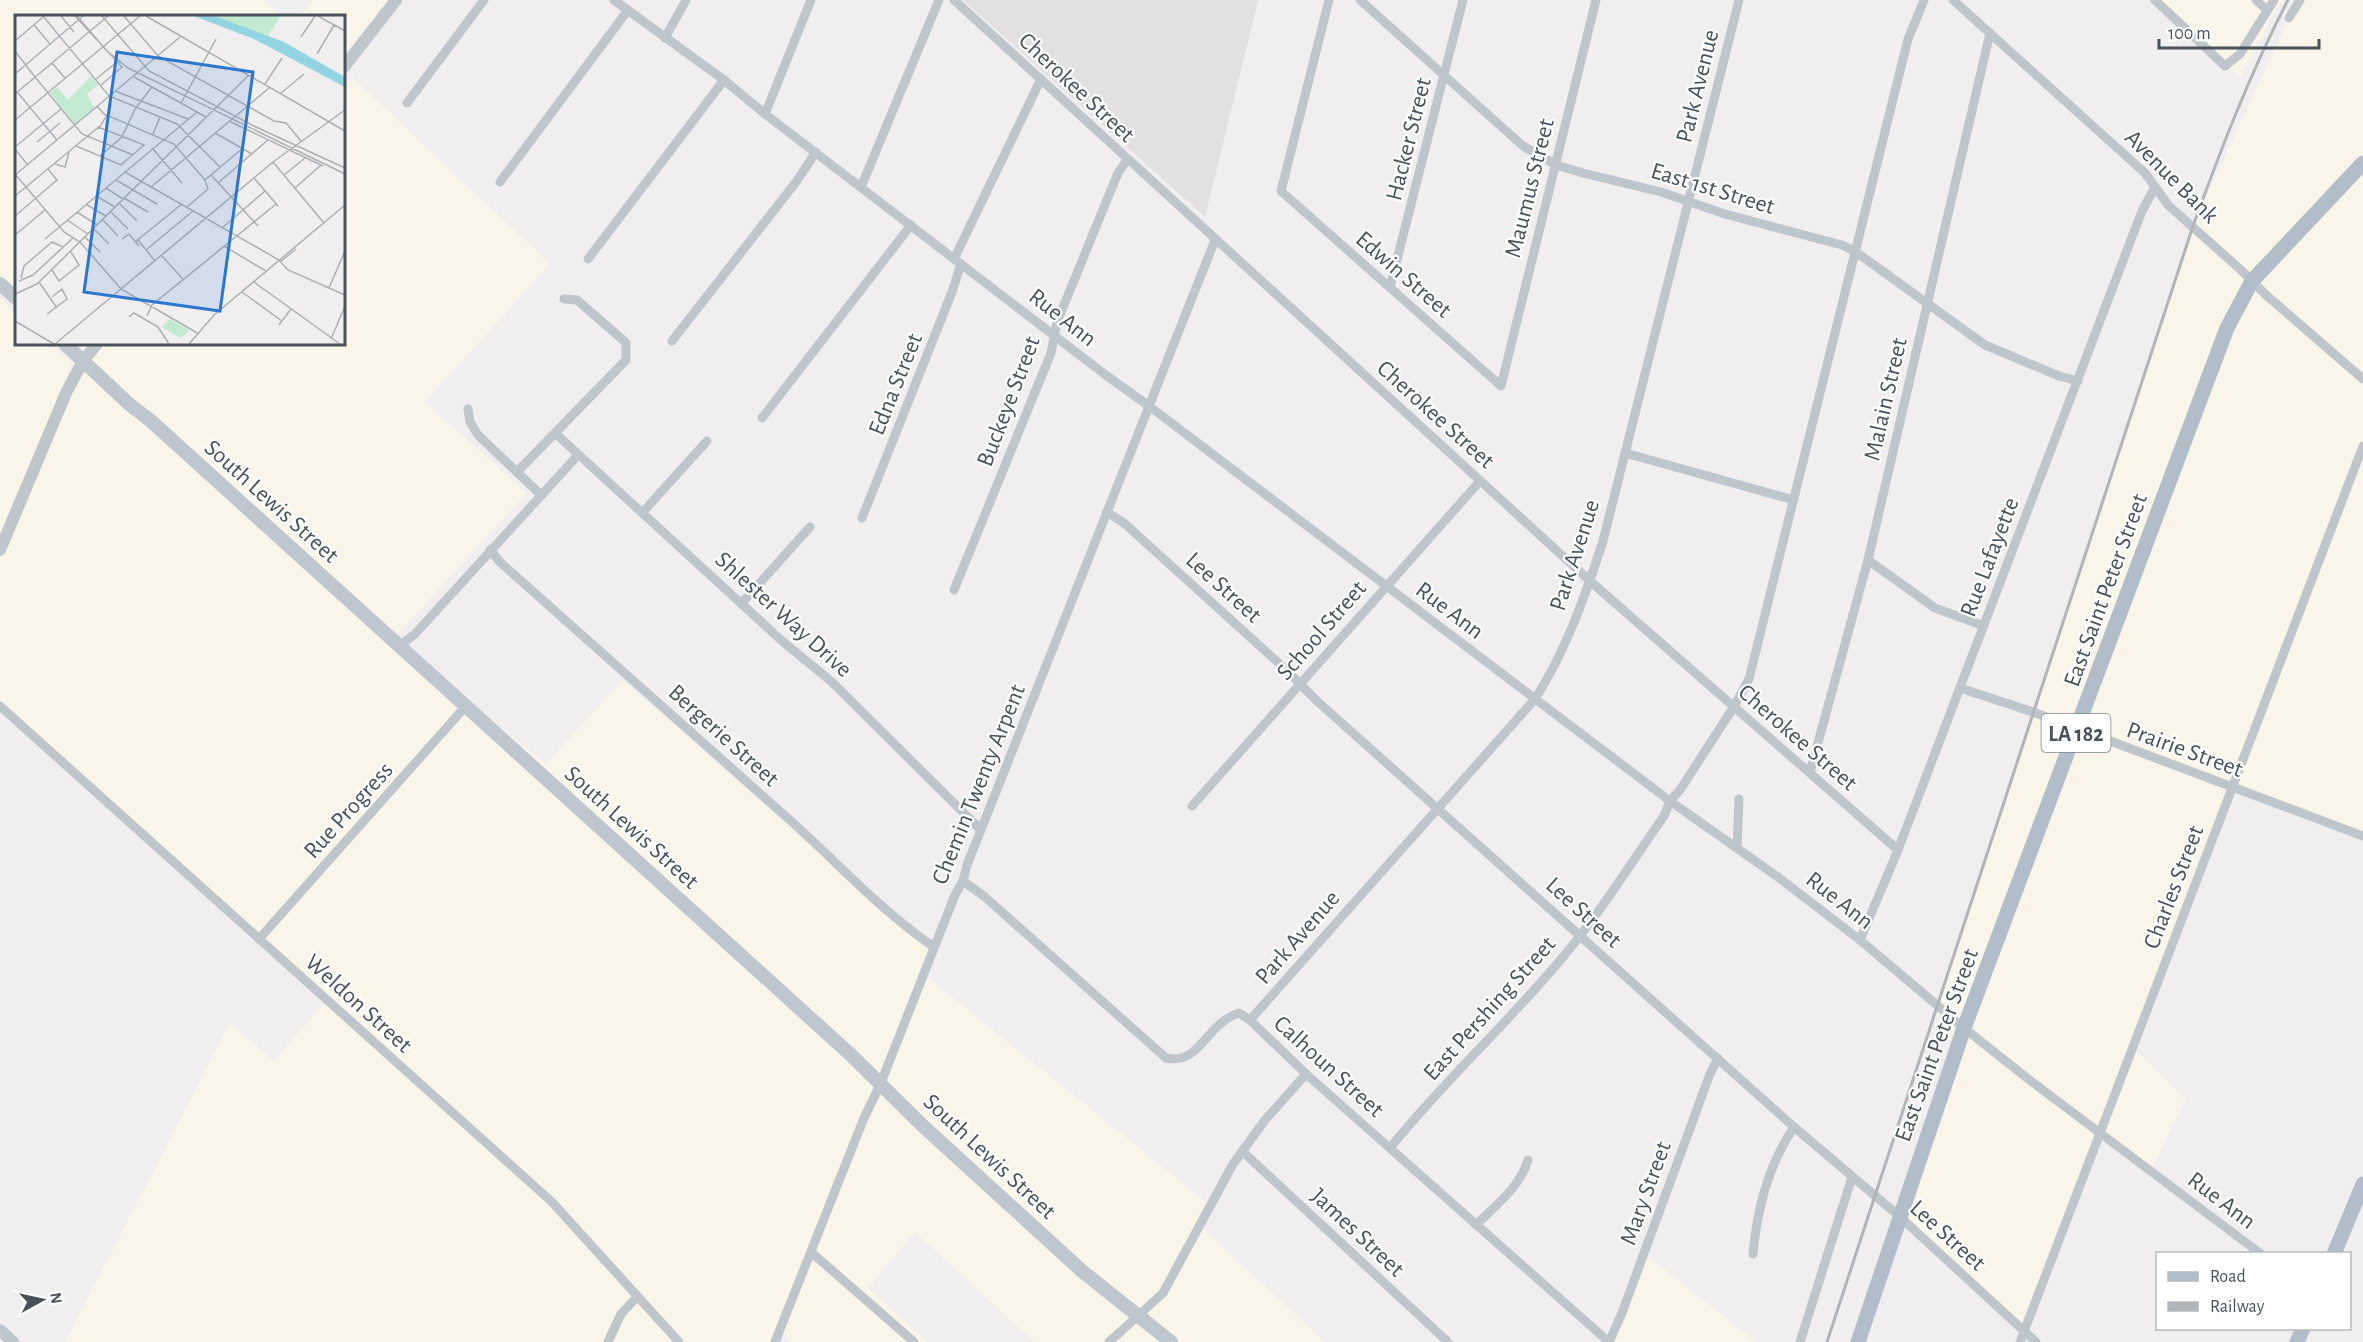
<svg xmlns="http://www.w3.org/2000/svg" width="2363" height="1342" font-family="'Alegreya Sans',sans-serif">
  <style>
    .commercial { fill: #faf5e9 }
    .education { fill: #e2e0e0 }
    .lines { fill: none; stroke-linecap: round; stroke-linejoin: round }
    .minor { stroke: #bec6cc; stroke-width: 9 }
    .tertiary { stroke: #bec6cc; stroke-width: 12 }
    .secondary { stroke: #bec7d0; stroke-width: 14 }
    .primary { stroke: #b1beca; stroke-width: 15 }
    .rail { stroke: #b1b4b8; stroke-width: 3 }
    .labels { text-anchor: middle; stroke-width: 4.5; stroke-linejoin: round; paint-order: stroke }
    .shield { fill: #fff; stroke: #7f868c; stroke-width: 1.5 }
    .shield-label { font-size: 22px; font-weight: bold; fill: #48525a }
    .street-label { font-size: 24px; fill: #48525a; stroke: #fff }
    .inset-road { fill: none; stroke: #adb0b3; stroke-width: 1.5 }
    .view { fill: #2b77ce; fill-opacity: 0.15; stroke: #2b77ce; stroke-width: 3 }
    .inset-edge { fill: none; stroke: #48525a; stroke-width: 3 }
  </style>
  <rect width="100%" height="100%" fill="#f1eeef"/>
  <g class="commercial">
    <polygon points="0,0 263,0 281,16 16,16 16,300 0,285"/>
    <polygon points="313,0 390,0 344,55 344,16 301,16"/>
    <polygon points="2156,0 2282,0 2240,77"/>
    <polygon points="2300,0 2363,0 2363,832 2232,788 2137,1052 2185,1100 2151,1171 2100,1133 2024,1331 1899,1216 1964,1029 1936,1005 2193,226 2289,18"/>
    <polygon points="352,77 550,264 425,402 527,493 392,640 546,764 623,680 928,949 920,971 1206,1202 1196,1222 1325,1342 1035,1342 915,1232 868,1288 928,1342 792,1342 779,1332 775,1342 65,1342 230,1023 274,1061 327,1000 0,705 0,554 83,361 64,344 344,344 344,86"/>
    <polygon points="0,298 16,313 16,344 51,344 72,363 0,539"/>
    <polygon points="1644,1253 1756,1342 1610,1342"/>
  </g>
  <polygon class="education" points="963,0 1258,0 1205,217"/>
  <g class="lines">
    <g class="minor">
      <polyline points="614,0 724,80 765,114 1107,376 1149,406 1670,801 1778,877 1860,940 1964,1028 2027,1078 2261,1254"/>
      <polyline points="954,0 1590,581 1898,850"/>
      <polyline points="1329,0 1281,191 1501,386 1596,0"/>
      <polyline points="1360,0 1523,146 1556,165 1583,173 1661,192 1725,214 1842,245 1856,252 1985,345 2059,376 2078,381"/>
      <polyline points="1953,0 2145,173 2168,205 2241,270 2266,295 2363,379"/>
      <polyline points="2155,0 2225,66 2240,54 2274,0"/>
      <polyline points="2256,0 2267,10"/>
      <polyline points="2289,18 2300,0"/>
      <polyline points="665,38 686,0"/>
      <polyline points="407,103 484,0"/>
      <polyline points="765,114 811,0"/>
      <polyline points="500,182 628,10"/>
      <polyline points="861,187 939,0"/>
      <polyline points="588,259 724,80"/>
      <polyline points="954,259 1041,79"/>
      <polyline points="1390,287 1463,0"/>
      <polyline points="672,341 796,182 816,152"/>
      <polyline points="468,409 470,422 478,435 541,495"/>
      <polyline points="762,418 911,225"/>
      <polyline points="555,433 781,640 832,682 981,830"/>
      <polyline points="1625,453 1794,500"/>
      <polyline points="517,472 626,360 626,343 623,340 577,300 564,299"/>
      <polyline points="1107,512 1124,523 1283,667 1317,701 1794,1127 1899,1216 2036,1342"/>
      <polyline points="642,513 707,441"/>
      <polyline points="862,518 952,292 961,264"/>
      <path d="M 490,550 L 501,563 C 597,649 694,735 791,821 C 838,863 881,911 934,947"/>
      <polyline points="1868,560 1935,608 1984,626"/>
      <polyline points="954,590 1051,353 1057,322 1118,173 1127,160"/>
      <polyline points="741,604 810,527"/>
      <polyline points="399,646 415,634 578,455"/>
      <polyline points="1960,688 2033,712 2363,836"/>
      <polyline points="0,706 552,1202 679,1342"/>
      <polyline points="1810,772 1868,560 1990,33"/>
      <polyline points="1192,806 1480,481"/>
      <polyline points="1737,848 1739,799"/>
      <path d="M 963,881 L 985,897 L 1166,1058 C 1201,1065 1205,1024 1239,1013 L 1250,1020 L 1306,1074 L 1609,1342 L 1622,1313 L 1710,1074 L 1718,1058"/>
      <polyline points="259,939 465,707"/>
      <polyline points="1860,940 1898,850 2142,211 2155,187"/>
      <path d="M 1250,1020 L 1535,699 C 1566,651 1585,596 1603,541 L 1739,0"/>
      <path d="M 1390,1148 C 1444,1081 1508,1023 1563,957 C 1600,913 1631,863 1664,816 L 1670,801 L 1680,790 L 1733,708 L 1749,679 L 1908,39 L 1924,0"/>
      <polyline points="1242,1151 1448,1342"/>
      <path d="M 1476,1225 C 1496,1205 1520,1187 1528,1160"/>
      <polyline points="811,1252 914,1342"/>
      <path d="M 1753,1254 C 1757,1209 1769,1164 1794,1127"/>
      <polyline points="608,1342 621,1314 637,1297"/>
      <polyline points="775,1342 864,1118 880,1085 955,895 963,881 967,865 1215,240"/>
      <polyline points="1109,1342 1163,1293 1233,1164 1265,1120 1306,1074"/>
      <polyline points="1800,1342 1852,1177"/>
      <polyline points="2020,1342 2363,446"/>
    </g>
    <g class="tertiary">
      <polyline points="344,67 396,0"/>
      <polyline points="0,550 66,393 83,361 97,344"/>
      <polyline points="0,1330 13,1342"/>
    </g>
    <g class="secondary">
      <polyline points="0,284 16,298"/>
      <polyline points="65,344 129,404 151,421 851,1055 923,1126 1082,1271 1171,1342"/>
    </g>
    <g class="primary">
      <polyline points="2334,1254 2363,1184"/>
      <polyline points="1858,1342 1964,1028 2227,328 2252,281 2363,163"/>
      <polyline points="2297,1342 2303,1328"/>
    </g>
    <path class="rail" d="M 1827,1342 L 2193,226 C 2221,149 2250,73 2288,0"/>
  </g>
  <g class="labels">
    <rect class="shield" x="2041.5" y="714" width="69" height="38" rx="4.5"/>
    <g class="shield-label">
      <text x="2076" y="741">LA 182</text>
    </g>
    <g class="street-label">
      <text transform="translate(1697 86) rotate(-76)" y="8">Park Avenue</text>
      <text transform="translate(1077 87) rotate(43)" y="8">Cherokee Street</text>
      <text transform="translate(1408 139) rotate(-76)" y="8">Hacker Street</text>
      <text transform="translate(2172 176) rotate(45)" y="8">Avenue Bank</text>
      <text transform="translate(1529 188) rotate(-76)" y="8">Maumus Street</text>
      <text transform="translate(1713 188) rotate(17)" y="8">East 1st Street</text>
      <text transform="translate(1404 274) rotate(41)" y="8">Edwin Street</text>
      <text transform="translate(1063 317) rotate(38)" y="8">Rue Ann</text>
      <text transform="translate(895 384) rotate(-68)" y="8">Edna Street</text>
      <text transform="translate(1885 399) rotate(-77)" y="8">Malain Street</text>
      <text transform="translate(1008 401) rotate(-69)" y="8">Buckeye Street</text>
      <text transform="translate(1436 414) rotate(42)" y="8">Cherokee Street</text>
      <text transform="translate(272 501) rotate(42)" y="8">South Lewis Street</text>
      <text transform="translate(1574 555) rotate(-72)" y="8">Park Avenue</text>
      <text transform="translate(1989 557) rotate(-69)" y="8">Rue Lafayette</text>
      <text transform="translate(1224 587) rotate(42)" y="8">Lee Street</text>
      <text transform="translate(2105 590) rotate(-70)" y="8">East Saint Peter Street</text>
      <text transform="translate(1450 610) rotate(37)" y="8">Rue Ann</text>
      <text transform="translate(784 614) rotate(42)" y="8">Shlester Way Drive</text>
      <text transform="translate(1321 630) rotate(-49)" y="8">School Street</text>
      <text transform="translate(724 735) rotate(42)" y="8">Bergerie Street</text>
      <text transform="translate(1798 737) rotate(41)" y="8">Cherokee Street</text>
      <text transform="translate(2185 749) rotate(20)" y="8">Prairie Street</text>
      <text transform="translate(978 784) rotate(-68)" y="8">Chemin Twenty Arpent</text>
      <text transform="translate(348 810) rotate(-48)" y="8">Rue Progress</text>
      <text transform="translate(632 827) rotate(42)" y="8">South Lewis Street</text>
      <text transform="translate(2173 887) rotate(-69)" y="8">Charles Street</text>
      <text transform="translate(1840 900) rotate(38)" y="8">Rue Ann</text>
      <text transform="translate(1584 912) rotate(42)" y="8">Lee Street</text>
      <text transform="translate(1297 937) rotate(-49)" y="8">Park Avenue</text>
      <text transform="translate(359 1003) rotate(42)" y="8">Weldon Street</text>
      <text transform="translate(1489 1008) rotate(-48)" y="8">East Pershing Street</text>
      <text transform="translate(1936 1045) rotate(-70)" y="8">East Saint Peter Street</text>
      <text transform="translate(1329 1066) rotate(42)" y="8">Calhoun Street</text>
      <text transform="translate(990 1156) rotate(43)" y="8">South Lewis Street</text>
      <text transform="translate(1645 1193) rotate(-70)" y="8">Mary Street</text>
      <text transform="translate(2222 1200) rotate(37)" y="8">Rue Ann</text>
      <text transform="translate(1358 1232) rotate(43)" y="8">James Street</text>
      <text transform="translate(1948 1235) rotate(42)" y="8">Lee Street</text>
    </g>
  </g>
  <g transform="translate(15 15)">
    <rect width="330" height="330" fill="#f1eeef"/>
    <path d="M 200,1 L 264,1 L 265,2 L 252,22 ZM 76,61 L 83,70 L 72,79 L 79,93 L 60,109 L 35,78 L 42,72 L 53,85 ZM 154,304 L 174,315 L 166,323 L 147,312 Z" fill="#c1ead0"/>
    <path d="M 179,1 L 200,1 L 269,27 L 330,62 L 330,72 L 239,24 Z" fill="#93d4e3"/>
    <path class="inset-road" d="M 28,1 L 94,81 L 162,109 L 205,152M 46,1 L 59,17M 60,1 L 107,52 L 86,70M 62,1 L 91,35 L 113,53 L 330,159M 87,1 L 134,56 L 241,112 L 330,153M 109,1 L 143,41 L 259,106 L 271,108 L 286,126M 131,1 L 330,116M 303,1 L 330,16M 19,10 L 35,29M 286,22 L 300,1M 0,26 L 28,2M 0,36 L 20,62M 302,39 L 319,10M 37,48 L 50,63M 0,59 L 68,1M 20,62 L 67,119 L 118,140M 119,62 L 191,102M 81,64 L 102,47M 250,69 L 267,43M 100,76 L 173,104M 3,78 L 42,125M 266,78 L 289,59M 0,79 L 93,1M 166,88 L 201,24M 82,91 L 89,99 L 159,129 L 190,165M 0,105 L 125,1M 214,106 L 308,151M 200,118 L 237,139M 138,119 L 145,102M 22,127 L 45,108M 61,131 L 106,150 L 129,130 L 83,112M 0,132 L 46,94M 0,134 L 12,149M 138,134 L 167,168M 85,141 L 107,122 L 120,94 L 137,72M 258,147 L 309,208M 40,149 L 50,152 L 54,137M 110,157 L 264,245 L 273,255 L 330,280M 0,159 L 49,217 L 65,227 L 106,274 L 184,319M 0,160 L 165,22M 196,160 L 243,211M 269,160 L 290,143M 239,163 L 263,191M 101,165 L 142,189M 203,168 L 253,125M 136,172 L 254,73M 91,173 L 108,184M 280,173 L 306,150M 0,181 L 86,110 L 92,100M 81,181 L 100,192M 109,183 L 133,197M 104,188 L 122,206M 72,190 L 91,201M 172,192 L 193,174 L 190,165 L 228,133M 62,197 L 82,210M 96,197 L 113,214M 0,201 L 42,165 L 33,154M 52,205 L 73,219M 88,205 L 103,221M 207,213 L 250,176M 79,214 L 94,229M 0,220 L 30,195M 70,222 L 85,237M 30,224 L 182,97M 107,224 L 114,219 L 124,231M 123,225 L 140,246M 120,227 L 167,189M 209,231 L 251,256M 131,235 L 178,196M 147,241 L 168,264M 265,247 L 281,234M 37,255 L 44,266 L 64,250 L 56,237M 6,263 L 9,251 L 37,227 L 48,232M 4,266 L 18,260 L 58,223M 24,267 L 42,293M 239,267 L 325,329M 314,273 L 330,236M 227,277 L 267,306M 0,279 L 22,269 L 233,61M 32,299 L 52,284 L 47,274 L 37,282M 132,301 L 137,290 L 261,189M 114,302 L 119,298 L 143,312 L 154,329M 0,306 L 39,329M 264,310 L 276,294M 316,324 L 330,291M 40,329 L 258,147 L 330,95M 174,329 L 199,300 L 330,190"/>
    <path class="view" d="M 102,37 L 238,57 L 205,296 L 69,277 Z"/>
    <rect width="330" height="330" class="inset-edge"/>
  </g>
  <rect x="2156" y="1252" width="195" height="78" fill="#ffffff" stroke="#b6babd" stroke-width="1.5"/>
  <rect x="2168" y="1272" width="30" height="9" fill="#b1beca" stroke="#b6babd" stroke-width="1.5"/>
  <text x="2210" y="1282" font-size="18" fill="#48525a">Road</text>
  <rect x="2168" y="1302" width="30" height="9" fill="#b1b4b8" stroke="#b6babd" stroke-width="1.5"/>
  <text x="2210" y="1312" font-size="18" fill="#48525a">Railway</text>
  <g transform="translate(42 1300) rotate(82)" stroke="#ffffff" stroke-width="4.5" paint-order="stroke">
  <path d="M0-4.5L10 22L0 15L-10 22Z" fill="#48525a"/>
  <text y="-9" font-size="16" font-weight="bold" text-anchor="middle" fill="#48525a">N</text>
  </g>
  <path d="M2159 39v9h160v-9" fill="none" stroke="#48525a" stroke-width="3"/>
  <text x="2168" y="39" font-size="18" fill="#48525a" stroke="#ffffff" stroke-width="4.5" paint-order="stroke">100 m</text>
</svg>
